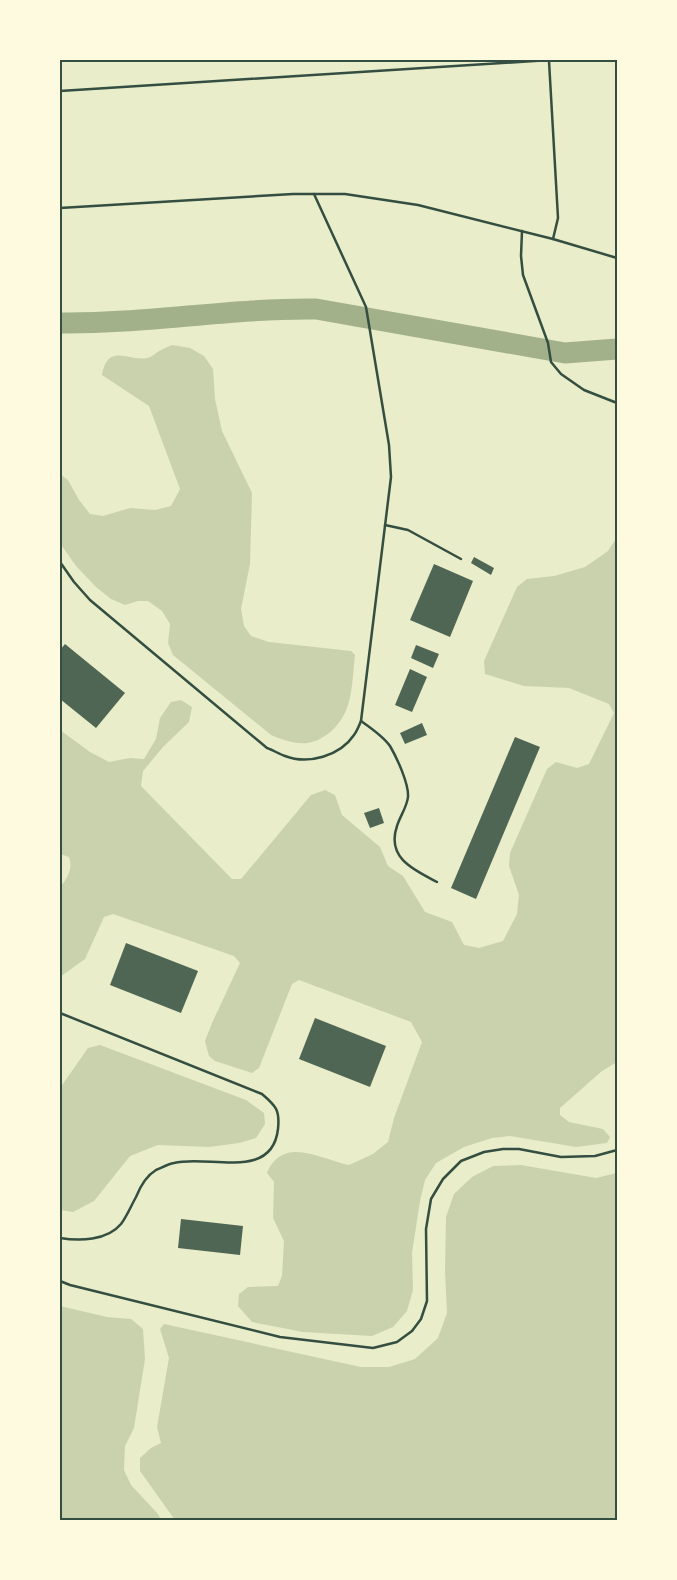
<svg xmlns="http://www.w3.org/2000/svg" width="677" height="1580" font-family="Ubuntu,sans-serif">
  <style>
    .green { fill: #cad2ad }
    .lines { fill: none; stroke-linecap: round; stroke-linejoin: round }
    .river { stroke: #a3b18a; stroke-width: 21 }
    .building { fill: #4f6655 }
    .service { stroke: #344e41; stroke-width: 2.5 }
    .neatline { fill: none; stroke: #344e41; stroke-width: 2 }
  </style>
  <rect width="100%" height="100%" fill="#e9edc9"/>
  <g class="green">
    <path d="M 172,345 L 190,348 L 204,356 L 213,369 L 215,399 L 222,431 L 252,493 L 250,564 L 241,609 L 244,626 L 251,636 L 269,642 L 351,651 L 355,655 C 353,671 353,689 348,705 C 343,721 330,737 312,742 C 299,746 283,740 271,735 L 173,655 L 168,643 L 170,624 L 162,611 L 148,601 L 138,601 L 125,605 L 111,599 L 96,587 L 76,566 L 60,543 L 60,474 L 68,480 L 79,500 L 90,514 L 103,516 L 130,508 L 155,510 L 171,506 L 180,489 L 149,406 L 102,375 C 108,342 129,362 147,358 C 153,357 156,352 161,350 C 164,348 168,347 172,345 Z"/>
    <path d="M 617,537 L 617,1062 L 602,1071 L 560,1108 L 560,1115 L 569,1122 L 603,1129 L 610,1137 L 607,1143 L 576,1147 L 510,1136 L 492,1138 L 464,1147 L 436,1163 L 425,1180 L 420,1201 L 412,1253 L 413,1290 L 407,1311 L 393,1327 L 372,1336 L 303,1332 L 252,1322 L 238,1306 L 239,1294 L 248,1287 L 278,1286 L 282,1276 L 284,1241 L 273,1218 L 274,1182 L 267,1173 C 283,1135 320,1159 349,1165 L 373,1154 L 388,1142 L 394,1118 L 422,1042 L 411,1022 L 299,980 L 292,984 L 259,1068 L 252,1073 L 215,1061 L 209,1056 L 205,1041 L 212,1023 L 240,963 L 234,956 L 113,914 L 104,917 L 85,959 L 60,977 L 60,887 C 68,878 73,868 69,857 L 60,854 L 60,730 L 90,752 L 109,762 L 130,758 L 144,759 L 156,739 L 160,718 L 171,702 L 181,700 L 192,707 L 189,722 L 163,747 L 143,771 L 141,786 L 232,879 L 241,879 L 311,795 L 325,790 L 335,795 L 342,815 L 380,847 L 388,866 L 403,876 L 425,912 L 452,922 L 464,945 L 479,948 L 503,941 L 517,914 L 519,895 L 509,866 L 510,853 L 547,769 L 556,762 L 577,768 L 589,764 L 614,713 L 609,704 L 569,688 L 524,686 L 485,674 L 484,661 L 517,587 L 527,579 L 554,576 L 585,567 L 608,551 Z"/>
    <polygon points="100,1045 246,1100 264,1113 265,1124 256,1138 239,1143 209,1147 158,1145 130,1156 94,1201 73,1212 60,1210 60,1088 88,1048"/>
    <polygon points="521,1165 596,1178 617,1173 617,1520 175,1520 140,1471 140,1458 151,1448 161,1443 157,1427 169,1358 160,1329 164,1324 361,1367 389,1367 415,1359 438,1338 447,1313 445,1271 446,1217 454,1194 472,1177 493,1166"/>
    <polygon points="60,1306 107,1317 131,1319 143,1329 145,1359 134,1428 125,1446 124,1470 131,1485 158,1514 161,1520 60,1520"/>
  </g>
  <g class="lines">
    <path class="river" d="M 60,323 C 146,324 230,308 316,309 L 565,353 L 617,349"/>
  </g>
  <g class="building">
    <polygon points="474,557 494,568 491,575 471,563"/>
    <polygon points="434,564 473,581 450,637 410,620"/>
    <polygon points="65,644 125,693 96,728 60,699 60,650"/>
    <polygon points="416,645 439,654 433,668 411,658"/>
    <polygon points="410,669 427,677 412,712 395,705"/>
    <polygon points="422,723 427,735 405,744 400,733"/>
    <polygon points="515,737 540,747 476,899 451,888"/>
    <polygon points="379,808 384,823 370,828 364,813"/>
    <polygon points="126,943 198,971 181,1013 110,985"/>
    <polygon points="315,1018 386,1046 370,1087 299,1059"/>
    <polygon points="181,1219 243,1226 240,1255 178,1248"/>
  </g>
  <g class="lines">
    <g class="service">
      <polyline points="549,61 558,218 553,239"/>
      <polyline points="60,91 550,60"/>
      <polyline points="60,208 293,194 345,194 418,205 553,239 617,258"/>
      <polyline points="522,231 521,256 523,275 548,343 551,362 561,374 584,390 617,403"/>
      <polyline points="60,351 60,356"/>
      <polyline points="385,525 408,530 461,559"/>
      <path d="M 60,562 L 74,582 L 90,600 L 267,748 C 273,750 279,754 285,756 C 308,765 340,756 354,735 C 357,731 359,726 361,721 L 391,477 L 389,445 L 366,307 L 314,194"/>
      <path d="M 361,721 C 371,728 383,736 390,746 C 397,758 409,784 408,797 C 407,807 400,816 397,826 C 386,858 414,870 437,882"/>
      <path d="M 60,1013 L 262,1094 C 276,1106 280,1110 278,1129 C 272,1182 207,1154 174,1163 C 168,1164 161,1168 156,1170 C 146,1176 140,1187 136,1197 C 131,1206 127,1216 121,1224 C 107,1241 79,1241 60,1238"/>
      <polyline points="60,1281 70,1285 280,1337 373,1348 397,1342 412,1331 421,1319 427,1301 426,1229 431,1199 443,1179 461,1161 484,1152 503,1149 519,1149 561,1157 595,1156 617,1150"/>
    </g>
  </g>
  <rect width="677" height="1580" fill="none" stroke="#fefae0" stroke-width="122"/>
  <rect x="61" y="61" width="555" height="1458" class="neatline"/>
</svg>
